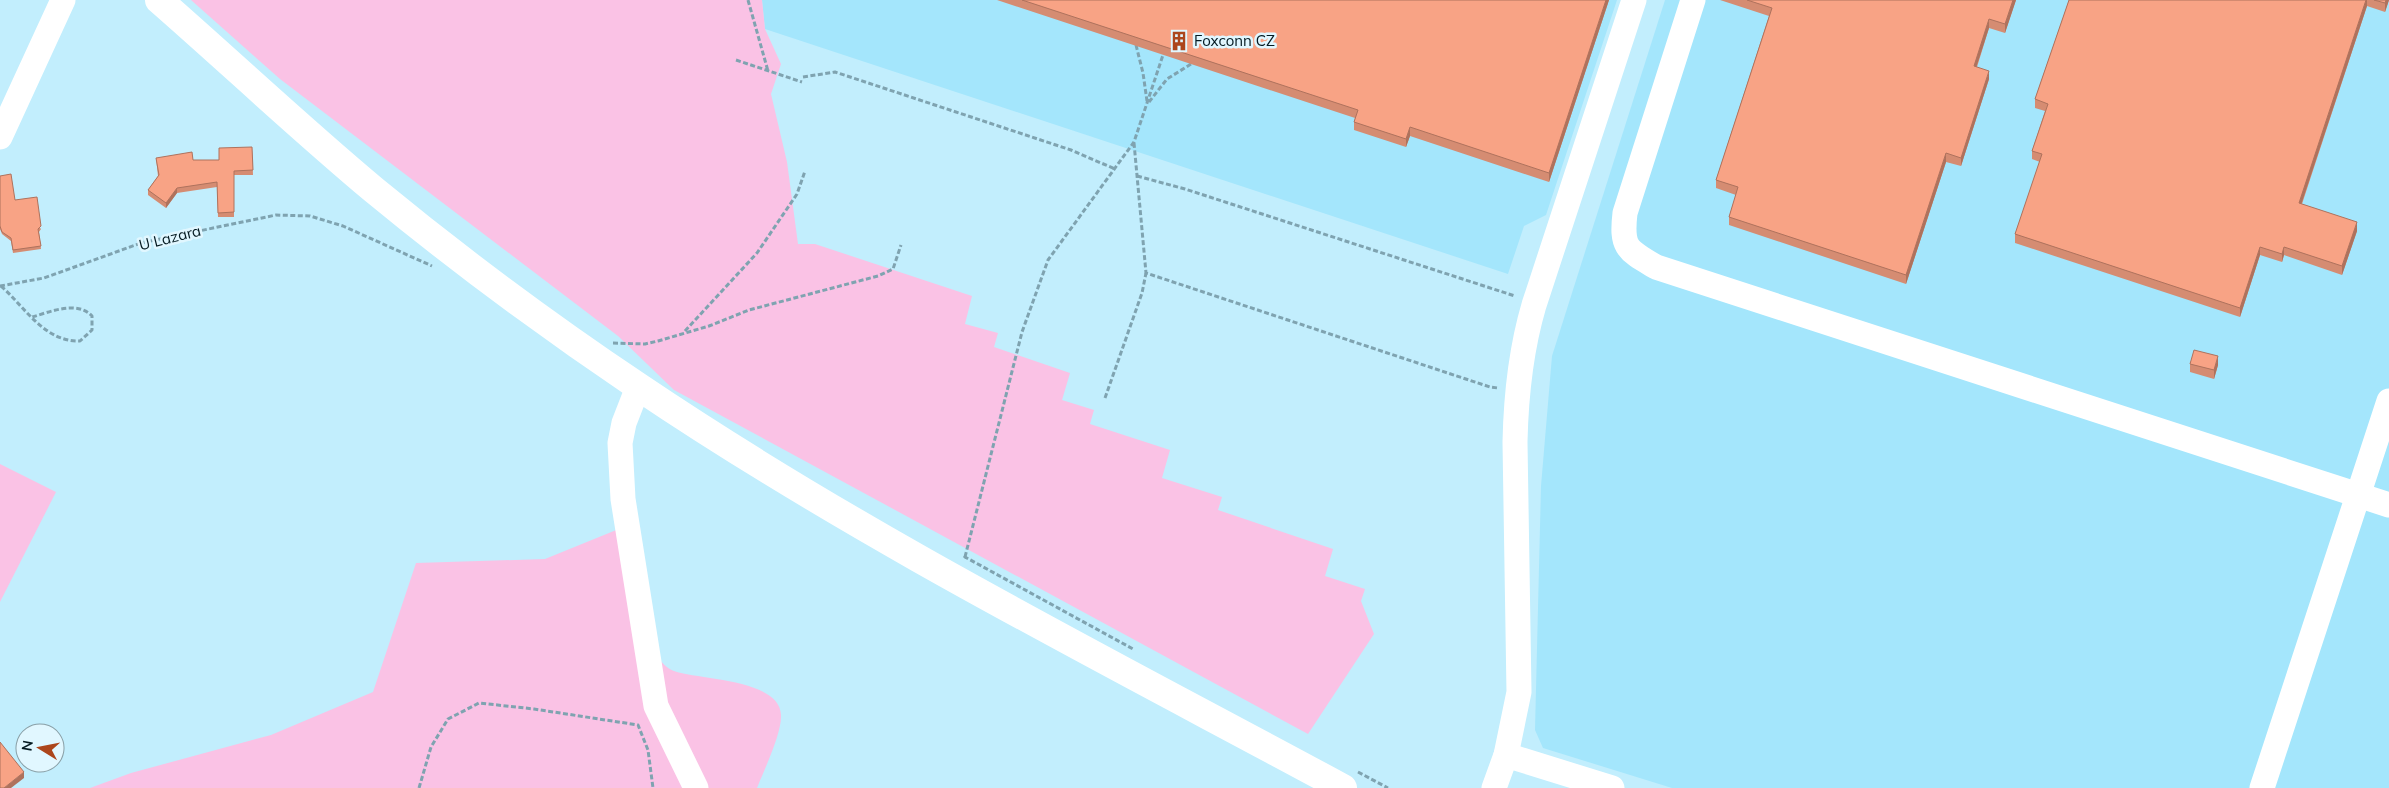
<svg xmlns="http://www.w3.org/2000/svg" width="2389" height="788" font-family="Mulish,sans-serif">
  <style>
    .built { fill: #a4e6fc }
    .green { fill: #fac2e5 }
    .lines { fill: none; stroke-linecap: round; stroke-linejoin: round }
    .path { stroke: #7fa3b0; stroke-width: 3; stroke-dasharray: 5 2.5; stroke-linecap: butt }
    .minor { stroke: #fff; stroke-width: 25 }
    .major { stroke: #fff; stroke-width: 28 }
    .wall { fill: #d58c72 }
    .shaded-wall { fill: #ae725d }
    .building { fill: #f8a385; stroke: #ae725d }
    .labels { text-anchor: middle; stroke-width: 5; stroke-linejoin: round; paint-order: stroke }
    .poi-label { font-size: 15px; fill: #041a21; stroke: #e1f7ff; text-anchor: start }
    .street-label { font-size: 15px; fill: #041a21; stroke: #e1f7ff }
  </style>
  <rect width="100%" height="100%" fill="#c2eefd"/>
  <g class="built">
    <polygon points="762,0 1617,0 1546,215 1524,226 1508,274 765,29"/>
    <polygon points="1665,0 2389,0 2389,788 1672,788 1543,748 1535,730 1541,486 1552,356"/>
  </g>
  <g class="green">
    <polygon points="191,0 762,0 765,29 781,64 771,94 787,162 798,244 815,244 972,296 965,324 998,333 994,347 1070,373 1062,400 1094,410 1090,424 1170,450 1162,478 1222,497 1218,510 1333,549 1325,576 1365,589 1361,601 1374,634 1308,734 674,390 618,336 280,79"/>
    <polygon points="0,464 56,492 0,602"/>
    <path d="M 636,522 L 656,656 C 661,661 667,669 674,671 C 700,680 780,679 781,715 C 782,733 764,770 757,788 L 90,788 L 131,773 L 271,735 L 373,692 L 416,563 L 545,559 Z"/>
  </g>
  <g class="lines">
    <g class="path">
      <polyline points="748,0 768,71"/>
      <polyline points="1136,45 1143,73 1147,101"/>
      <polyline points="736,60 802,82"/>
      <polyline points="803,77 835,72 1071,150 1115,169"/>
      <polyline points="1149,102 1167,79 1191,64"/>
      <polyline points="1134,143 1146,273 1490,387 1498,388"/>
      <polyline points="1137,176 1185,189 1515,296"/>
      <polyline points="0,286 44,278 141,243 276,215 310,216 343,226 432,266"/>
      <path d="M 1,286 C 25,307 44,342 80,341 L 92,330 L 92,316 C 77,300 50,312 32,317"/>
      <polyline points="685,331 757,253 797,194 805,171"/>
      <polyline points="613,343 645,344 658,341 709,326 749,310 878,276 893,269 901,245"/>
      <polyline points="1105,398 1142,293 1146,273"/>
      <polyline points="965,557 1022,332 1048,260 1134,142 1163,55"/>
      <polyline points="964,558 965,557 1133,649"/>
      <polyline points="1358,772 1388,788"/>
      <polyline points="419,788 431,747 448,719 479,703 534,709 638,725 648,750 653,788"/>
    </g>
    <g class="minor">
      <path d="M 1693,0 L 1625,213 C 1621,248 1627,250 1656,267 L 2389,505"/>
      <polyline points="0,137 63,0"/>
      <polyline points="638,387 624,423 620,443 623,499 656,706 696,788"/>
      <polyline points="1506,755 1612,788"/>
      <path d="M 1494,788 L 1506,755 L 1519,692 L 1515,442 C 1516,395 1521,349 1534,305 L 1634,0"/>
      <polyline points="2262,788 2389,401"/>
    </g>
    <path class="major" d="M 159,0 C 231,63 301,129 374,190 C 459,260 548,326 639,387 C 863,538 1106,660 1343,788"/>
  </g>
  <g class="wall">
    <polygon points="997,0 1609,0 1549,182 1410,136 1406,147 1354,130 1354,122 1355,118"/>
    <polygon points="1720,0 2016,0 2005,33 1989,28 1977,67 1989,79 1961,166 1946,162 1906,284 1729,225 1729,217 1736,195 1716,188 1716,180 1769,16"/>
    <polygon points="2069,0 2389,0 2385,12 2367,6 2302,204 2357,231 2342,275 2284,255 2282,262 2260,255 2240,317 2015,243 2015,234 2040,162 2032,159 2032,151 2045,111 2035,108 2035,99"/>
    <polygon points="252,147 253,175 234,175 234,217 218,217 217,187 177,193 166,208 148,195 148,190 158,176 156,158 193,160 219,160"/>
    <polygon points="0,176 15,200 41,229 39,232 41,249 13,253 11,241 2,234 0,229"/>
    <polygon points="2190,364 2218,365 2214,379 2190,372"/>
  </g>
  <g class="shaded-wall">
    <polygon points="1606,0 1609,0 1549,182 1549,173"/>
    <polygon points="2013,0 2016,0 2005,33 2005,24"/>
    <polygon points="2366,0 2367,0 2367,6 2299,211 2299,203"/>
    <polygon points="2386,0 2389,0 2385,12 2385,3"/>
    <polygon points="1989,19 1989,28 1974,74 1974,66"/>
    <polygon points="1989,71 1989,79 1961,166 1961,158"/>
    <polygon points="1410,127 1410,136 1406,147 1406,139"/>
    <polygon points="1946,153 1946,162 1906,284 1906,275"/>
    <polygon points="177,188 177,193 166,208 166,203"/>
    <polygon points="2357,222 2357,231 2342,275 2342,266"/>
    <polygon points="2260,247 2260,255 2240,317 2240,308"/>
    <polygon points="2284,247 2284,255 2282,262 2282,254"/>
    <polygon points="2218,356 2218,365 2214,379 2214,370"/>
    <polygon points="24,772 24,778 11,788 4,788"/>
  </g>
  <g class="building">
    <polygon points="1022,0 1606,0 1549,173 1410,127 1406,139 1354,122 1358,110"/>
    <polygon points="1747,0 2013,0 2005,24 1989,19 1974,66 1989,71 1961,158 1946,153 1906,275 1729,217 1738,187 1716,180 1772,8"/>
    <polygon points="2069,0 2366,0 2299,203 2357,222 2342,266 2284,247 2282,254 2260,247 2240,308 2015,234 2042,154 2032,151 2048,104 2035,99"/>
    <polygon points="2374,0 2386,0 2385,3"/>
    <polygon points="252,147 253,170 234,171 234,212 218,213 217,182 177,188 166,203 148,190 159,175 156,158 192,152 193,160 219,160 219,148"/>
    <polygon points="11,174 15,200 37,197 41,226 38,229 41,246 13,250 11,238 2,232 0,226 0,176"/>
    <polygon points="2194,350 2218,356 2214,370 2190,364"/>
    <polygon points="0,742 24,772 4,788 0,788"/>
  </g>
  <defs>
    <symbol id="building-bare" viewBox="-9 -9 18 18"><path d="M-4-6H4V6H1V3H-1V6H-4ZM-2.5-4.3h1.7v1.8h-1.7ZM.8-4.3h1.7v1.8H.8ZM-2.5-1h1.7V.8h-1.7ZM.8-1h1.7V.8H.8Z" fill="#ac461c" stroke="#e1f7ff" stroke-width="2.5" paint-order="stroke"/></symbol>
  </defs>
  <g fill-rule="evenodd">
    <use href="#building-bare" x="1165" y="27" width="28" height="28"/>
  </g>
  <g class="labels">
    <g class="poi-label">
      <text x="1194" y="46">Foxconn CZ</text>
    </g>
    <g class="street-label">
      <text transform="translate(170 238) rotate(-14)" y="5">U Lazara</text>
    </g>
  </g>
  <g transform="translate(40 748) rotate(280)"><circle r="24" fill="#e1f7ff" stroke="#899fa6"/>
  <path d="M0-4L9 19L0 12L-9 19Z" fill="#ac461c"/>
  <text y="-8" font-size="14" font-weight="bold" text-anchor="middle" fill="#041a21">N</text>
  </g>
</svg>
